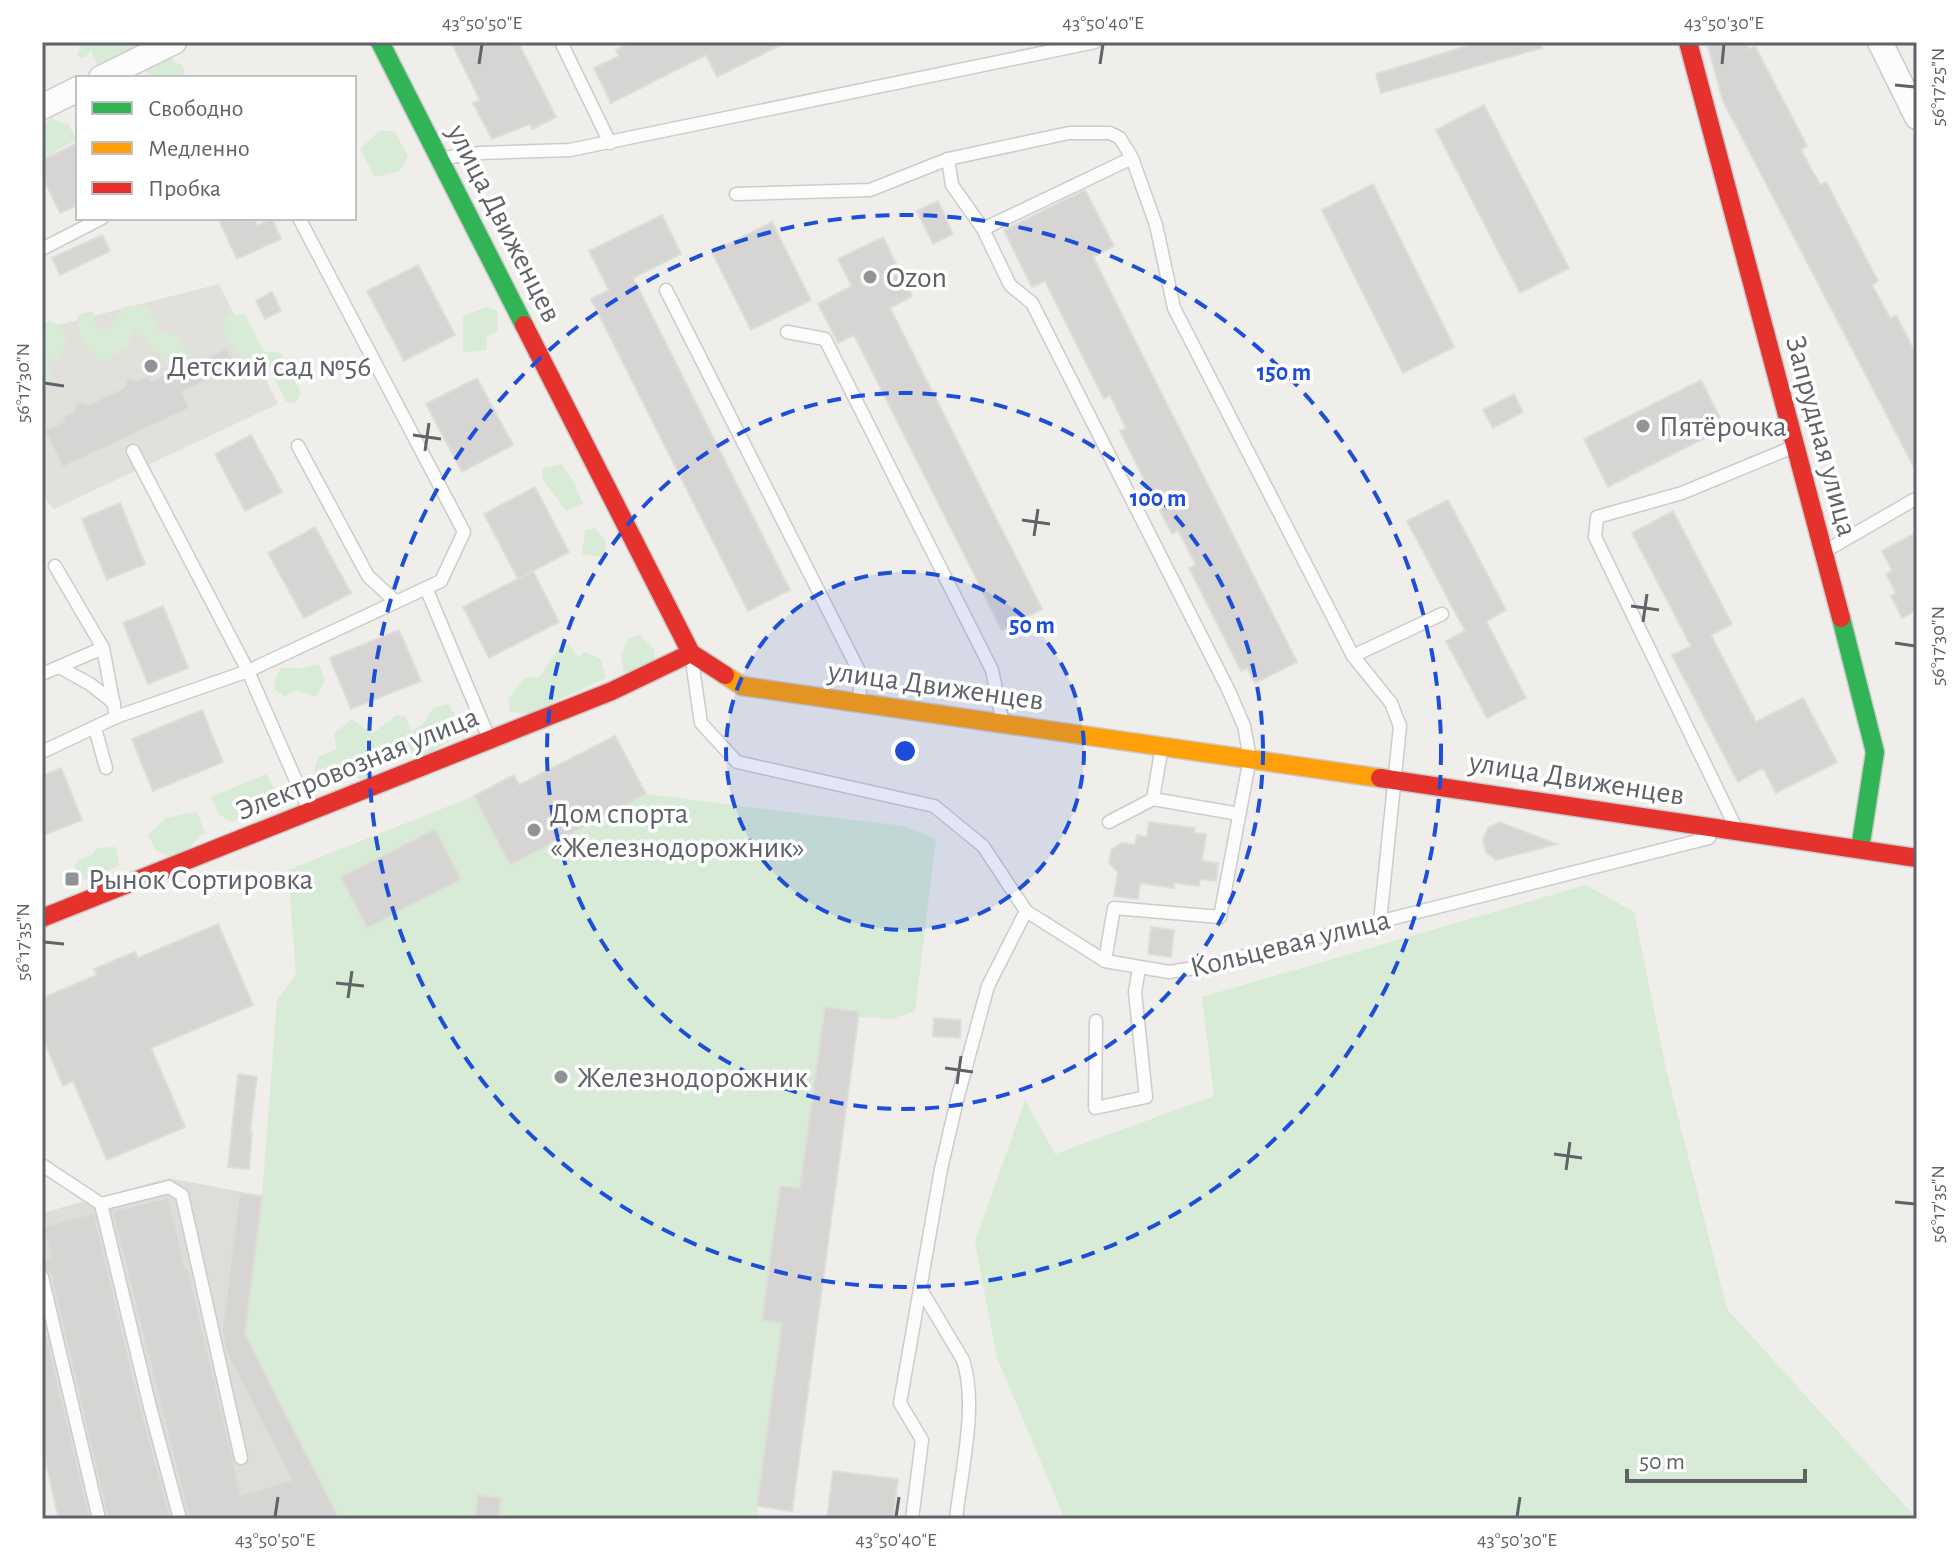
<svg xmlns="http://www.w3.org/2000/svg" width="1959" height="1561" font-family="'Alegreya Sans',sans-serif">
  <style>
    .industrial { fill: #dfddda }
    .education { fill: #e2e0da }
    .green { fill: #d8ebd6 }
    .building { fill: #d6d5d3; stroke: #deddd9; stroke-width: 2 }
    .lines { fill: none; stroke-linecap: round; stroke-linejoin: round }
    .lane-casing { stroke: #cbcccc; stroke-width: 15 }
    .street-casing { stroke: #cbcccc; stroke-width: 27 }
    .fast-casing { stroke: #cacacb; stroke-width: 21 }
    .slow-casing { stroke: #cacacb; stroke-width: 21 }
    .jam-casing { stroke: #cacacb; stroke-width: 21 }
    .lane { stroke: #fdfcfc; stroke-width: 12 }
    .street { stroke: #fdfcfc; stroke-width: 24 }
    .fast { stroke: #30b455; stroke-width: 18 }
    .slow { stroke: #ff9f0a; stroke-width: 18 }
    .jam { stroke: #e5322d; stroke-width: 18 }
    .ticks { fill: none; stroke: #5f6368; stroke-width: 3 }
    .ring { fill: none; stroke: #1d4ed8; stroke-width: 4; stroke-dasharray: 14 10 }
    .poi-dot { fill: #919496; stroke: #fff; stroke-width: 3 }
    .labels { text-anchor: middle; stroke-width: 7; stroke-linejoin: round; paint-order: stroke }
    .street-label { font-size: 30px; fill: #5f6368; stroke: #fff }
    .poi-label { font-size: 30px; fill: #5f6368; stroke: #fff; text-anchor: start }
    .centre { fill: #1d4ed8; stroke: #fff; stroke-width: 4 }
    .ring-label { font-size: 24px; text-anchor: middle; font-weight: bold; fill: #1d4ed8; stroke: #fff; stroke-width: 7; stroke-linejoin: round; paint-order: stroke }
    .neatline { fill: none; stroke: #5f6368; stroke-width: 3 }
    .ticks-label { font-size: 20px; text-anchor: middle; fill: #5f6368 }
  </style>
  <rect width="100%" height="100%" fill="#efeeea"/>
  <polygon class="industrial" points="169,1178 262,1196 245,1334 330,1501 309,1513 352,1519 59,1519 42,1445 42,1213"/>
  <polygon class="education" points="219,284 278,404 54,509 42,496 42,329"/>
  <g class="green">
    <polygon points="81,42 174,42 173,62 181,64 185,70 183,78 153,78 143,67 129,71 128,78 102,78 91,50 84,58 77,56"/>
    <polygon points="51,118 69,125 76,140 45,157 42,151 42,125"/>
    <polygon points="379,131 394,131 408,156 400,171 375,177 360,149"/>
    <path d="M 124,306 L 148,307 L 160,331 L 178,336 L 205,379 L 189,388 C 169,369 156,348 135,330 L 126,348 L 101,363 L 80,337 L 78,315 L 92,311 L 99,330 L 109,330 Z"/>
    <polygon points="487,307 497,311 498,330 487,337 486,350 463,353 463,316"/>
    <polygon points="245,314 264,352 281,353 301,393 296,403 286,402 265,359 244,362 221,329 229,315"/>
    <polygon points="50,321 62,326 67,340 60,359 47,361 51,378 42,385 42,323"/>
    <polygon points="562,464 574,482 583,504 566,511 542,478 543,468"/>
    <polygon points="595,528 606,541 605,558 582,554 585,530"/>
    <polygon points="640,635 655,650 653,670 624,672 621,655 629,638"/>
    <polygon points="569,644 578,657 585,652 601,659 606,678 527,714 510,712 508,699 524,678 539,677 559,648"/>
    <polygon points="319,664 325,680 316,697 296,690 285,696 274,689 276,677 282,667 298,669"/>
    <polygon points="448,704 465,731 427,755 381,756 365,780 348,775 323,787 313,777 318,757 337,749 334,734 352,719 372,734 396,715 406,717 411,732 424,723 433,708"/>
    <polygon points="615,736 646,794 904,826 936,839 915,1011 892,1019 859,1017 792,1511 758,1506 756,1519 352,1519 308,1513 330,1501 245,1334 262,1196 277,1000 296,974 288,870 474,796 514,775 520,785"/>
    <polygon points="266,774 281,800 231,822 218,814 211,797"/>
    <path d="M 197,812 L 205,833 C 192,839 189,853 176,861 L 156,850 L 148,835 L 165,818 Z"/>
    <polygon points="116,847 119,866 85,880 75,867 78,860 93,854 97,848"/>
    <polygon points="1586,885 1634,912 1667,1073 1727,1309 1917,1519 1065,1519 997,1358 975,1242 1025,1100 1055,1154 1214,1096 1202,997"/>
  </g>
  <g class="building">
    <polygon points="451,42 518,42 556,117 532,129 530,124 492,139 473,103 480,100"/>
    <polygon points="631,42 786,42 717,77 706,55 611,103 594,68 619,56 616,50"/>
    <polygon points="1480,42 1541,42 1542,48 1381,93 1376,74"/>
    <polygon points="1716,42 1745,42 1749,49 1755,46 1807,146 1801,150 1820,185 1826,182 1878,281 1872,285 1890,318 1896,315 1917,356 1917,473 1723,101 1708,46"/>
    <polygon points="1484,105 1569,268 1520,293 1436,130"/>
    <polygon points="78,143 78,205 60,213 42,176 42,160"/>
    <polygon points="1373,184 1454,347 1403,373 1322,210"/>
    <polygon points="1085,190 1114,246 1093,257 1297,662 1255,683 1247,668 1241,671 1189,568 1196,565 1178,530 1172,534 1120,431 1126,428 1110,395 1104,399 1045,281 1032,287 1004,230"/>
    <polygon points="938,201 953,234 933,244 917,211"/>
    <polygon points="662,215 681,254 633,278 790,590 748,611 591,299 609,290 589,251"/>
    <polygon points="218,218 254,218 257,226 272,219 281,239 237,259"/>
    <polygon points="772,222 811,300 751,330 712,252"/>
    <polygon points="102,235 110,251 60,275 52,258"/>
    <polygon points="883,237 912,296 890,308 1042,609 1002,630 854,335 838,343 818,304 852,286 838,259"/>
    <polygon points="418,265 455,335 404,361 367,291"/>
    <polygon points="272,292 281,311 265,319 256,301"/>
    <polygon points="227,348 235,367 182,392 189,408 63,467 45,431 65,421 63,417 74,412 77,402 88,405 124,388 128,378 138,381 149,376 151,381 171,371 173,374"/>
    <polygon points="477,378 513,445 462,472 426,404"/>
    <polygon points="1701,380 1725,428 1608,487 1584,439"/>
    <polygon points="1514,394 1523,412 1493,428 1483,410"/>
    <polygon points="251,435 282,492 245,511 215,454"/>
    <polygon points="535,487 569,552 518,579 484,514"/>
    <polygon points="1448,500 1506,610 1486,621 1526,698 1487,718 1446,641 1465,631 1407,521"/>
    <polygon points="120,503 145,564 107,580 82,519"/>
    <polygon points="1673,511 1732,624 1711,635 1756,722 1803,698 1837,762 1776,793 1763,768 1738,782 1672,655 1691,646 1632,533"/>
    <polygon points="315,527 351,593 304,618 268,553"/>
    <polygon points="1917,532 1917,610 1902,618 1891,596 1896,593 1886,574 1892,570 1882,551"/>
    <polygon points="533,571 559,622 489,658 463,607"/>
    <polygon points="163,606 188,668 148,684 123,623"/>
    <polygon points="399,630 421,681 351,709 330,658"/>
    <polygon points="202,710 223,762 153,791 132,739"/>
    <polygon points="615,736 646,794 510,865 474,796 514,775 519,785"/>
    <polygon points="61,768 82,820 42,836 42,776"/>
    <polygon points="1149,822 1195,828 1194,833 1206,834 1202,861 1218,863 1216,881 1200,879 1199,886 1174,883 1174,888 1140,883 1138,899 1114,896 1118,872 1109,863 1111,850 1122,843 1135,845 1137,835 1147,837"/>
    <polygon points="1499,822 1557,844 1496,860 1486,852 1483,840 1488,828"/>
    <polygon points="435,829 461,879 367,928 341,877"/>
    <polygon points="218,924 253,1005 151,1048 185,1127 107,1160 73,1081 63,1086 42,1036 42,998 97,975 94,969 115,960 135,952 138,958"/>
    <polygon points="1151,927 1174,930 1171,957 1148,954"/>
    <polygon points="825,1007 859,1012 792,1511 757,1506 782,1323 762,1320 780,1186 800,1188"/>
    <polygon points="934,1018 961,1020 960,1038 933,1036"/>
    <polygon points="238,1074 257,1077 250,1132 252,1132 249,1169 228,1167"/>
    <polygon points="239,1193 262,1196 245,1334 339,1519 189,1519 112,1211 169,1197 185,1267 188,1267 241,1495 291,1480 226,1351 222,1330"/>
    <polygon points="94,1213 141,1409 171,1519 108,1519 51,1275 42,1268 42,1259 51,1258 43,1226"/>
    <polygon points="42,1316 90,1519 59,1519 56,1507 42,1445"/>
    <polygon points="833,1471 898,1479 893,1519 827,1519"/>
    <polygon points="478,1495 501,1498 498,1519 475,1519"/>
  </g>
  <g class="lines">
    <defs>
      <g id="lane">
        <polyline points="561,42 610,143"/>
        <polyline points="444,158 480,153 570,150 1095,42"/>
        <polyline points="948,159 952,185 983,229 1010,285 1032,303 1228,689 1244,726 1250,758 1220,917 1114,908 1105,961"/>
        <polyline points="736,194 870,190 948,159 1069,133 1110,133 1120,138 1132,158 1156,225 1174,308 1353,656 1391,703 1400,726 1380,922"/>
        <polyline points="983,229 1132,158"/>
        <polyline points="42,249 102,218"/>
        <polyline points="666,290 859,671 860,699"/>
        <polyline points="787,332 825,339 992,670 1002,719"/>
        <polyline points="298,446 368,576 396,602"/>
        <polyline points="133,451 248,671 308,808"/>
        <polyline points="1827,550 1917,498"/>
        <polyline points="55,566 103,648 116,717"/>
        <polyline points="426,588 488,736"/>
        <polyline points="1353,656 1442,614"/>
        <polyline points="692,661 701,723 737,762 934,806 983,846 1026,911 1105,961 1169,972 1201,967 1709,838"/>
        <polyline points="59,667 90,684 114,703"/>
        <polyline points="42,674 103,648"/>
        <polyline points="95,728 106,768"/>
        <polyline points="1162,746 1153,799 1239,814"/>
        <polyline points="42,752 116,717 248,671 441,581 464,532 299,218"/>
        <polyline points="1109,822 1153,799"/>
        <polyline points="1735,826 1595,537 1597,517 1682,493 1793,447"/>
        <polyline points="1096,1021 1095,1108 1146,1097 1135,992 1139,968"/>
        <polyline points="42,1165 101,1204 150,1407 180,1519"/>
        <polyline points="101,1204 169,1187 182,1195 241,1458"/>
        <polyline points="42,1277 99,1519"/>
        <path d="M 920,1288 L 963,1360 C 978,1405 961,1472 956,1519"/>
        <polyline points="912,1519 922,1440 900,1403 941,1169 958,1096 988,986 1026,911"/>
      </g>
      <g id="street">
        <polyline points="1880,42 1917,117"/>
        <polyline points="101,78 174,42"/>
        <polyline points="42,107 78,89"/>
      </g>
      <g id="fast">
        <polyline points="380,42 524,325"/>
        <polyline points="1841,618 1875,752 1860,849"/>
      </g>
      <polyline id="slow" points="725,675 742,686 1380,778"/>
      <g id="jam">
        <polyline points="1688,42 1841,618"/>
        <polyline points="524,325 691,653 725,675"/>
        <polyline points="1380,778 1917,858"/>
        <polyline points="42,918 612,691 691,653"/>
      </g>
    </defs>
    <use href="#lane" class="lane-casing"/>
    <use href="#street" class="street-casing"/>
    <use href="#fast" class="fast-casing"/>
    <use href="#slow" class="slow-casing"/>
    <use href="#jam" class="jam-casing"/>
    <use href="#lane" class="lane"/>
    <use href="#street" class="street"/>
    <use href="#fast" class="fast"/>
    <use href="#slow" class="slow"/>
    <use href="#jam" class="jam"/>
  </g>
  <path class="ticks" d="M 479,64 L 482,44M 1100,64 L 1103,44M 1722,64 L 1724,44M 1895,85 L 1915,87M 44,383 L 64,386M 413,435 L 441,439M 425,451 L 429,423M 1022,520 L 1050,524M 1034,536 L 1038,509M 1631,606 L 1659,610M 1643,622 L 1647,594M 1895,643 L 1915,646M 44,942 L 64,944M 336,983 L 364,986M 348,998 L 352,971M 945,1068 L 973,1072M 957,1084 L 961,1056M 1554,1154 L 1582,1158M 1566,1170 L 1570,1142M 1895,1202 L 1915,1204M 275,1517 L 278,1497M 896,1517 L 899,1497M 1517,1517 L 1520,1497"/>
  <circle cx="905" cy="751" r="179" fill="#1d4ed8" fill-opacity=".12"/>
  <g class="ring">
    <circle cx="905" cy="751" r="179"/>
    <circle cx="905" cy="751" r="358"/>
    <circle cx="905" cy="751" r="536"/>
  </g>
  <g class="poi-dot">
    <circle cx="870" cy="277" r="8"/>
    <circle cx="151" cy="366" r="8"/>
    <circle cx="1643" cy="426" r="8"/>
    <circle cx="534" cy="830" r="8"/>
    <rect x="64" y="871" width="16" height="16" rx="4"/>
    <circle cx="561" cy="1077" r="8"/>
  </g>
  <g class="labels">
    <g class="street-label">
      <text transform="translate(505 223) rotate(63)" y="10">улица Движенцев</text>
      <text transform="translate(1822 436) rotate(75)" y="10">Запрудная улица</text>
      <text transform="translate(936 685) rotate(8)" y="10">улица Движенцев</text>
      <text transform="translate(357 763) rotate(-22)" y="10">Электровозная улица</text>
      <text transform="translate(1577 778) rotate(9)" y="10">улица Движенцев</text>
      <text transform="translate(1290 943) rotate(-14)" y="10">Кольцевая улица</text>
    </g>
    <g class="poi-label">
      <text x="886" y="287">Ozon</text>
      <text x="167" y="376">Детский сад №56</text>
      <text x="1659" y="436">Пятёрочка</text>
      <text x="550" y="823">Дом спорта<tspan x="550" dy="34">«Железнодорожник»</tspan></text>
      <text x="88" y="889">Рынок Сортировка</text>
      <text x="577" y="1087">Железнодорожник</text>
    </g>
  </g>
  <circle cx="905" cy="751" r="12" class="centre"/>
  <g class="ring-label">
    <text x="1284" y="380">150 m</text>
    <text x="1158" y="506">100 m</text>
    <text x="1032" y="633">50 m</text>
  </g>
  <rect width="1959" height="1561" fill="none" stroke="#ffffff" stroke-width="88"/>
  <rect x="76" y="76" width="280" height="144" fill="#ffffff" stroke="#bfc1c3" stroke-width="2"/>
  <rect x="92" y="102" width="40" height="12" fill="#30b455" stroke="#bfc1c3" stroke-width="2"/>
  <text x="148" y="116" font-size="24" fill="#5f6368">Свободно</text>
  <rect x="92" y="142" width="40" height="12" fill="#ff9f0a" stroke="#bfc1c3" stroke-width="2"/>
  <text x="148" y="156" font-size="24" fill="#5f6368">Медленно</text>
  <rect x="92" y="182" width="40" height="12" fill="#e5322d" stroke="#bfc1c3" stroke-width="2"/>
  <text x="148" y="196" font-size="24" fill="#5f6368">Пробка</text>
  <path d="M1627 1469v12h178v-12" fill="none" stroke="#5f6368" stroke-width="4"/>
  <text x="1639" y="1469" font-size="24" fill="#5f6368" stroke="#ffffff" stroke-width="6" paint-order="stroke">50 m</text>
  <rect x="44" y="44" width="1871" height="1473" class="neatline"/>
  <g class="ticks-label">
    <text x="482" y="29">43°50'50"E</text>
    <text x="1103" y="29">43°50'40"E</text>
    <text x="1724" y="29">43°50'30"E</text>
    <text transform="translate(1937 87) rotate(-90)" y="7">56°17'25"N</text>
    <text transform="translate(22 383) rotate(-90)" y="7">56°17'30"N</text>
    <text transform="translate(1937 646) rotate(-90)" y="7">56°17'30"N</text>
    <text transform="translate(22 942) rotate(-90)" y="7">56°17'35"N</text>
    <text transform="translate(1937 1204) rotate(-90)" y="7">56°17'35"N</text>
    <text x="275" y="1546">43°50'50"E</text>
    <text x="896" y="1546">43°50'40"E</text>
    <text x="1517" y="1546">43°50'30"E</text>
  </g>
</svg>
